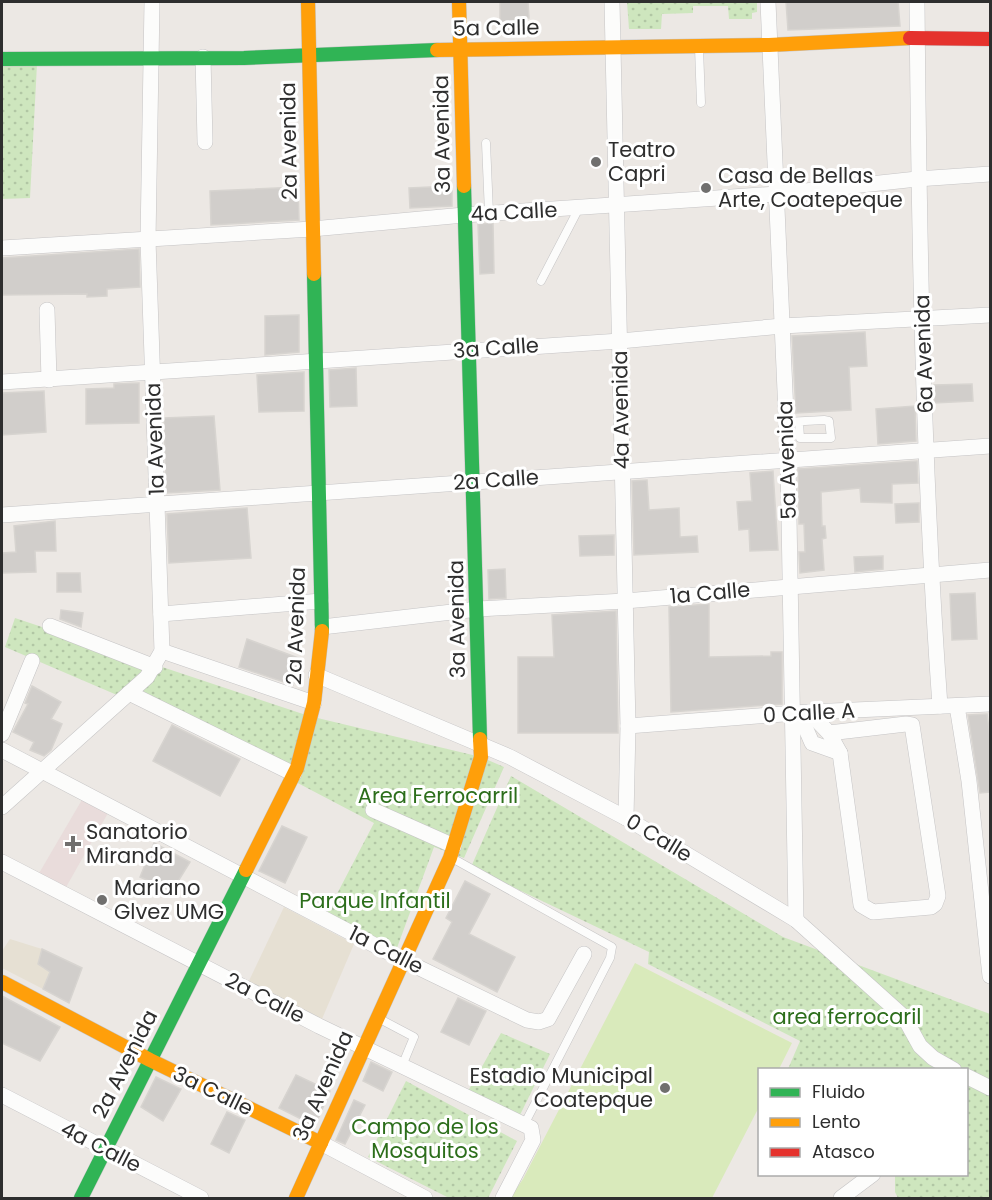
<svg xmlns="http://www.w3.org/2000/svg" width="992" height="1200" font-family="Poppins,sans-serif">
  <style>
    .education { fill: #e6e0d3 }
    .medical { fill: #e9dcdb }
    .park { fill: url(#park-dots) }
    .pitch { fill: #d9eabb }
    .building { fill: #d1cecb; stroke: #d7d4d0; stroke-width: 1.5 }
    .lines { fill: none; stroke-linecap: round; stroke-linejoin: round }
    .lane-casing { stroke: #c5c4c5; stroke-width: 9 }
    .street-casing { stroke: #c5c4c5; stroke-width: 16 }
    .fast-casing { stroke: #c5c4c5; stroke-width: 15 }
    .slow-casing { stroke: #c5c4c5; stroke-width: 15 }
    .jam-casing { stroke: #c5c4c5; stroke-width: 15 }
    .lane { stroke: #fcfcfb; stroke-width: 8 }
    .street { stroke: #fcfcfb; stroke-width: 15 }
    .fast { stroke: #30b455; stroke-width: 14 }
    .slow { stroke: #ff9f0a; stroke-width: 14 }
    .jam { stroke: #e5322d; stroke-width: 14 }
    .poi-dot { fill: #706f6e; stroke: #fff; stroke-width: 2 }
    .labels { text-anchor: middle; stroke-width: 6; stroke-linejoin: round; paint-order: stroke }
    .street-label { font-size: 21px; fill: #2e2e2e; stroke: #fff }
    .poi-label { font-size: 21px; fill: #2e2e2e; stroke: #fff; text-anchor: start }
    .park-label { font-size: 21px; fill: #2c6e1b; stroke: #fff }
  </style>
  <defs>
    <pattern id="park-dots" width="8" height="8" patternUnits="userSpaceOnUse" patternTransform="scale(1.5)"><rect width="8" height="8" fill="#cee6be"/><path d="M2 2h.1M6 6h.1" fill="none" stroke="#b1c6a4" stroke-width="1.8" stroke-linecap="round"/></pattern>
  </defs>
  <rect width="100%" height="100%" fill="#ece8e4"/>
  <g class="education">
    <polygon points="284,907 354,944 319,1026 247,985"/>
    <polygon points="10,939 42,949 38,964 50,972 43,989 2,968 2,951"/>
  </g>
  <polygon class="medical" points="83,798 108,813 65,889 38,875"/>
  <g class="park">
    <polygon points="627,2 757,2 757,12 752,13 752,19 729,19 728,6 693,6 693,13 662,14 661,29 629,29"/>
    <polygon points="37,64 30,198 2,199 2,65"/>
    <polygon points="15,618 309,716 481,757 504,767 464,858 434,847 394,956 327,913 374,823 187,725 5,647"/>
    <polygon points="511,776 783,937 990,1014 990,1198 898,1198 895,1192 895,1175 966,1174 966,1070 788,1069 800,1041 648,964 649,952 471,867"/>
    <polygon points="501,1033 550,1054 518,1119 467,1093"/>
    <polygon points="406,1081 517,1141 488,1198 449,1198 368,1157"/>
  </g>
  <polygon class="pitch" points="635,963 792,1043 779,1069 760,1070 759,1107 712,1198 510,1198 523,1179"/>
  <g class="building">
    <polygon points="500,2 528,2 529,18 520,18 520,32 500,32"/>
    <polygon points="786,2 898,2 900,26 788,30"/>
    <polygon points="452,186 452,206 410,208 409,188"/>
    <polygon points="298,187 299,220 211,225 210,191"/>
    <polygon points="493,223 494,273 480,274 478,224"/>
    <polygon points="139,249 140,287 107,289 107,296 87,297 87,294 2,295 2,258"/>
    <polygon points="299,315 299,352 265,355 265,316"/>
    <polygon points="865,332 867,366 849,367 851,410 796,413 792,336"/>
    <polygon points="356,368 357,406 330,407 329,370"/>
    <polygon points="304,372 304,411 259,412 257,375"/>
    <polygon points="139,383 139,423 86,424 86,389 114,388 114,384"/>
    <polygon points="972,384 973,401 934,403 934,385"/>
    <polygon points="44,391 46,432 2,435 2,393"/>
    <polygon points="915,406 916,441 878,444 876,409"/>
    <polygon points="214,416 220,490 166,493 164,418"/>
    <polygon points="917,461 918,483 892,484 892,503 861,502 860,488 821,492 822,526 825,526 826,538 822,539 824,570 800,573 799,552 805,552 804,524 799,524 798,469"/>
    <polygon points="773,471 778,550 750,551 749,529 739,530 737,502 752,501 750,473"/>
    <polygon points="647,480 649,510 679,508 680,537 697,536 698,552 634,555 632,481"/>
    <polygon points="919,503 919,522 896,523 895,504"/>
    <polygon points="247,508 251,558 169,563 167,514"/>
    <polygon points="55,521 56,551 35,551 36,572 2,573 2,553 16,552 14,526"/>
    <polygon points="614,535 614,555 580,556 579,536"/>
    <polygon points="883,556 883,569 855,572 854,557"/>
    <polygon points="505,569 506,598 489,599 488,570"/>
    <polygon points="57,573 80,573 81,592 57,592"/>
    <polygon points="975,593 977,639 952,640 950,594"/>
    <polygon points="709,604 709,657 771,656 771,652 782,652 782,704 671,712 669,607"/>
    <polygon points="61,610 83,613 81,627 60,619"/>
    <polygon points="616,611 618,733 518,733 518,657 554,657 552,615"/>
    <polygon points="247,639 301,659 293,685 239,667"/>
    <polygon points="32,686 61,702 51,719 62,724 51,750 44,756 30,750 34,742 13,732 28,704 25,703"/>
    <polygon points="987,714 990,736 990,792 980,793 968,715"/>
    <polygon points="172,725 240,759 220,796 153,761"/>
    <polygon points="282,826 307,837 285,883 259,871"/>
    <polygon points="154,843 190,862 172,891 140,877"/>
    <polygon points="465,881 490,894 469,934 515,957 497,992 433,959 452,922 446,918"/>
    <polygon points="42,949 82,968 69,1003 43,989 50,972 38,964"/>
    <polygon points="2,996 60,1027 40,1061 2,1043"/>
    <polygon points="458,998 486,1011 469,1045 441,1032"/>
    <polygon points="371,1062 392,1072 383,1091 363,1081"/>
    <polygon points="296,1075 330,1091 315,1126 279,1108"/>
    <polygon points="156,1077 181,1089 163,1121 141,1107"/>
    <polygon points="354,1100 365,1105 345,1144 336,1140"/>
    <polygon points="227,1112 245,1120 229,1153 211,1144"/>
  </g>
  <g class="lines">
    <defs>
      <g id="lane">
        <polyline points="699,48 701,103"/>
        <polyline points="486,143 489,213"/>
        <polyline points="541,281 579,208"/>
        <polyline points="786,422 824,420 829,421 831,438 800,438 799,422"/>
        <polyline points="452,858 612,947 610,958 524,1125"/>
        <polyline points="378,1018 414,1037 402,1066"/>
      </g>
      <g id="street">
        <polyline points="612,2 628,726 626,818"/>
        <polyline points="768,2 788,460 796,920"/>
        <path d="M 917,2 C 919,236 923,472 940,706"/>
        <polyline points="203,57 205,142"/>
        <polyline points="2,248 312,229 464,215 777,194 917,179 990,174"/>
        <polyline points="47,310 49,380"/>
        <polyline points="2,382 620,341 782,326 990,315"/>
        <polyline points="2,515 990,446"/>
        <polyline points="161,614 321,601"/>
        <polyline points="50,626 155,667"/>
        <polyline points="322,627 478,609 625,601 990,570"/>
        <polyline points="162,651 314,703"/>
        <polyline points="316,675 510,757 626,818 796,920 904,1017 920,1046 933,1058 954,1070"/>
        <polyline points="129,693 294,774"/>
        <polyline points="957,706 969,781 990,976"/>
        <polyline points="809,712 829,733 840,753 861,905 873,912 931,907 935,904 938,896 912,725 906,724 829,733"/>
        <polyline points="799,713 812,743 840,753"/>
        <polyline points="628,726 809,712 990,704"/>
        <polyline points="2,734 32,661"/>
        <polyline points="2,750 403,960 527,1020 539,1022 548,1019 584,954"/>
        <polyline points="2,807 147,677 162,651 148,240 152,2"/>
        <polyline points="373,810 454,846"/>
        <polyline points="2,862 319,1026 531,1128 533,1140 503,1198"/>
        <polyline points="966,1076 990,1088"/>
        <polyline points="2,1095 201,1198"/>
        <polyline points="321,1143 425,1198"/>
        <polyline points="841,1198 873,1174"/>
      </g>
      <g id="fast">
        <polyline points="2,59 244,58 437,50"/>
        <polyline points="464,186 480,739"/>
        <polyline points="314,274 322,631"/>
        <polyline points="81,1198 246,870"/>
      </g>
      <g id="slow">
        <polyline points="308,2 314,274"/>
        <polyline points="459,2 464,186"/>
        <polyline points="437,50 769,45 910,38"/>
        <polyline points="246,870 297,768 314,703 322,631"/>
        <polyline points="2,982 150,1060 321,1143"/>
        <polyline points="296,1198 450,858 481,757 480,739"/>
      </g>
      <polyline id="jam" points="910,38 990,39"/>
    </defs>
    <use href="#lane" class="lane-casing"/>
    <use href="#street" class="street-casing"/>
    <use href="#fast" class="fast-casing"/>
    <use href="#slow" class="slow-casing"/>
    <use href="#jam" class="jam-casing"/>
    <use href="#lane" class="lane"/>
    <use href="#street" class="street"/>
    <use href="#fast" class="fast"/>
    <use href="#slow" class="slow"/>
    <use href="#jam" class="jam"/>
  </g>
  <g class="poi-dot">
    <circle cx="596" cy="162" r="6"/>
    <circle cx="706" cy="188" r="6"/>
    <path d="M70 835h6v6h6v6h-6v6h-6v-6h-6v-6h6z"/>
    <circle cx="102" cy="900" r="6"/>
    <circle cx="665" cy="1088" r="6"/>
  </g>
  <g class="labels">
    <g class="street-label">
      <text transform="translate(496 28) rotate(-1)" y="7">5a Calle</text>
      <text transform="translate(442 134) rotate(-91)" y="7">3a Avenida</text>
      <text transform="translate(289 141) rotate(-91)" y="7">2a Avenida</text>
      <text transform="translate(514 212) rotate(-3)" y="7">4a Calle</text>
      <text transform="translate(496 348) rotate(-4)" y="7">3a Calle</text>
      <text transform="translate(924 354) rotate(-92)" y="7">6a Avenida</text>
      <text transform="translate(621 410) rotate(-91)" y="7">4a Avenida</text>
      <text transform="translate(155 439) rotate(-92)" y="7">1a Avenida</text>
      <text transform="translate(787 460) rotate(-92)" y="7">5a Avenida</text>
      <text transform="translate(496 480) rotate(-4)" y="7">2a Calle</text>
      <text transform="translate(710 593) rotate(-5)" y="7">1a Calle</text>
      <text transform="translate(457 619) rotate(-91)" y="7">3a Avenida</text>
      <text transform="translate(296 626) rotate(-88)" y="7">2a Avenida</text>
      <text transform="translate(809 713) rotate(-3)" y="7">0 Calle A</text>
      <text transform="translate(659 838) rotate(31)" y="7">0 Calle</text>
      <text transform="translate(386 950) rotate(27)" y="7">1a Calle</text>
      <text transform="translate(265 998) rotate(27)" y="7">2a Calle</text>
      <text transform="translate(125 1064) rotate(-63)" y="7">2a Avenida</text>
      <text transform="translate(323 1086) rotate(-66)" y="7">3a Avenida</text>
      <text transform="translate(213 1091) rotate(26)" y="7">3a Calle</text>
      <text transform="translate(101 1147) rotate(27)" y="7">4a Calle</text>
    </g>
    <g class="poi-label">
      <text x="608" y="157">Teatro<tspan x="608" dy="24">Capri</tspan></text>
      <text x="718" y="183">Casa de Bellas<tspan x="718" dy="24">Arte, Coatepeque</tspan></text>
      <text x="86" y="839">Sanatorio<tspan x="86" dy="24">Miranda</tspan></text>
      <text x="114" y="895">Mariano<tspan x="114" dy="24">Glvez UMG</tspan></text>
      <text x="653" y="1083" text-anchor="end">Estadio Municipal<tspan x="653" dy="24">Coatepque</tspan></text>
    </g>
    <g class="park-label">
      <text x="438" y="803">Area Ferrocarril</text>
      <text x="375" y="908">Parque Infantil</text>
      <text x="847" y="1024">area ferrocaril</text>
      <text x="425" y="1134">Campo de los<tspan x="425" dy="24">Mosquitos</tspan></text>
    </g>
  </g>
  <rect width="992" height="1200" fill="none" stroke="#2e2e2e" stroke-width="6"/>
  <rect x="758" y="1068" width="210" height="108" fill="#ffffff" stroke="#ababab" stroke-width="1.5"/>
  <rect x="770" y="1088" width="30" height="9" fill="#30b455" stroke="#ababab" stroke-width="1.5"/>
  <text x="812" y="1098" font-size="18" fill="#2e2e2e">Fluido</text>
  <rect x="770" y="1118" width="30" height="9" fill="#ff9f0a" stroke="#ababab" stroke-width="1.5"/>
  <text x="812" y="1128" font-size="18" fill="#2e2e2e">Lento</text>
  <rect x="770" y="1148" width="30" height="9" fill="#e5322d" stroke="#ababab" stroke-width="1.5"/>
  <text x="812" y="1158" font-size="18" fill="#2e2e2e">Atasco</text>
</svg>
